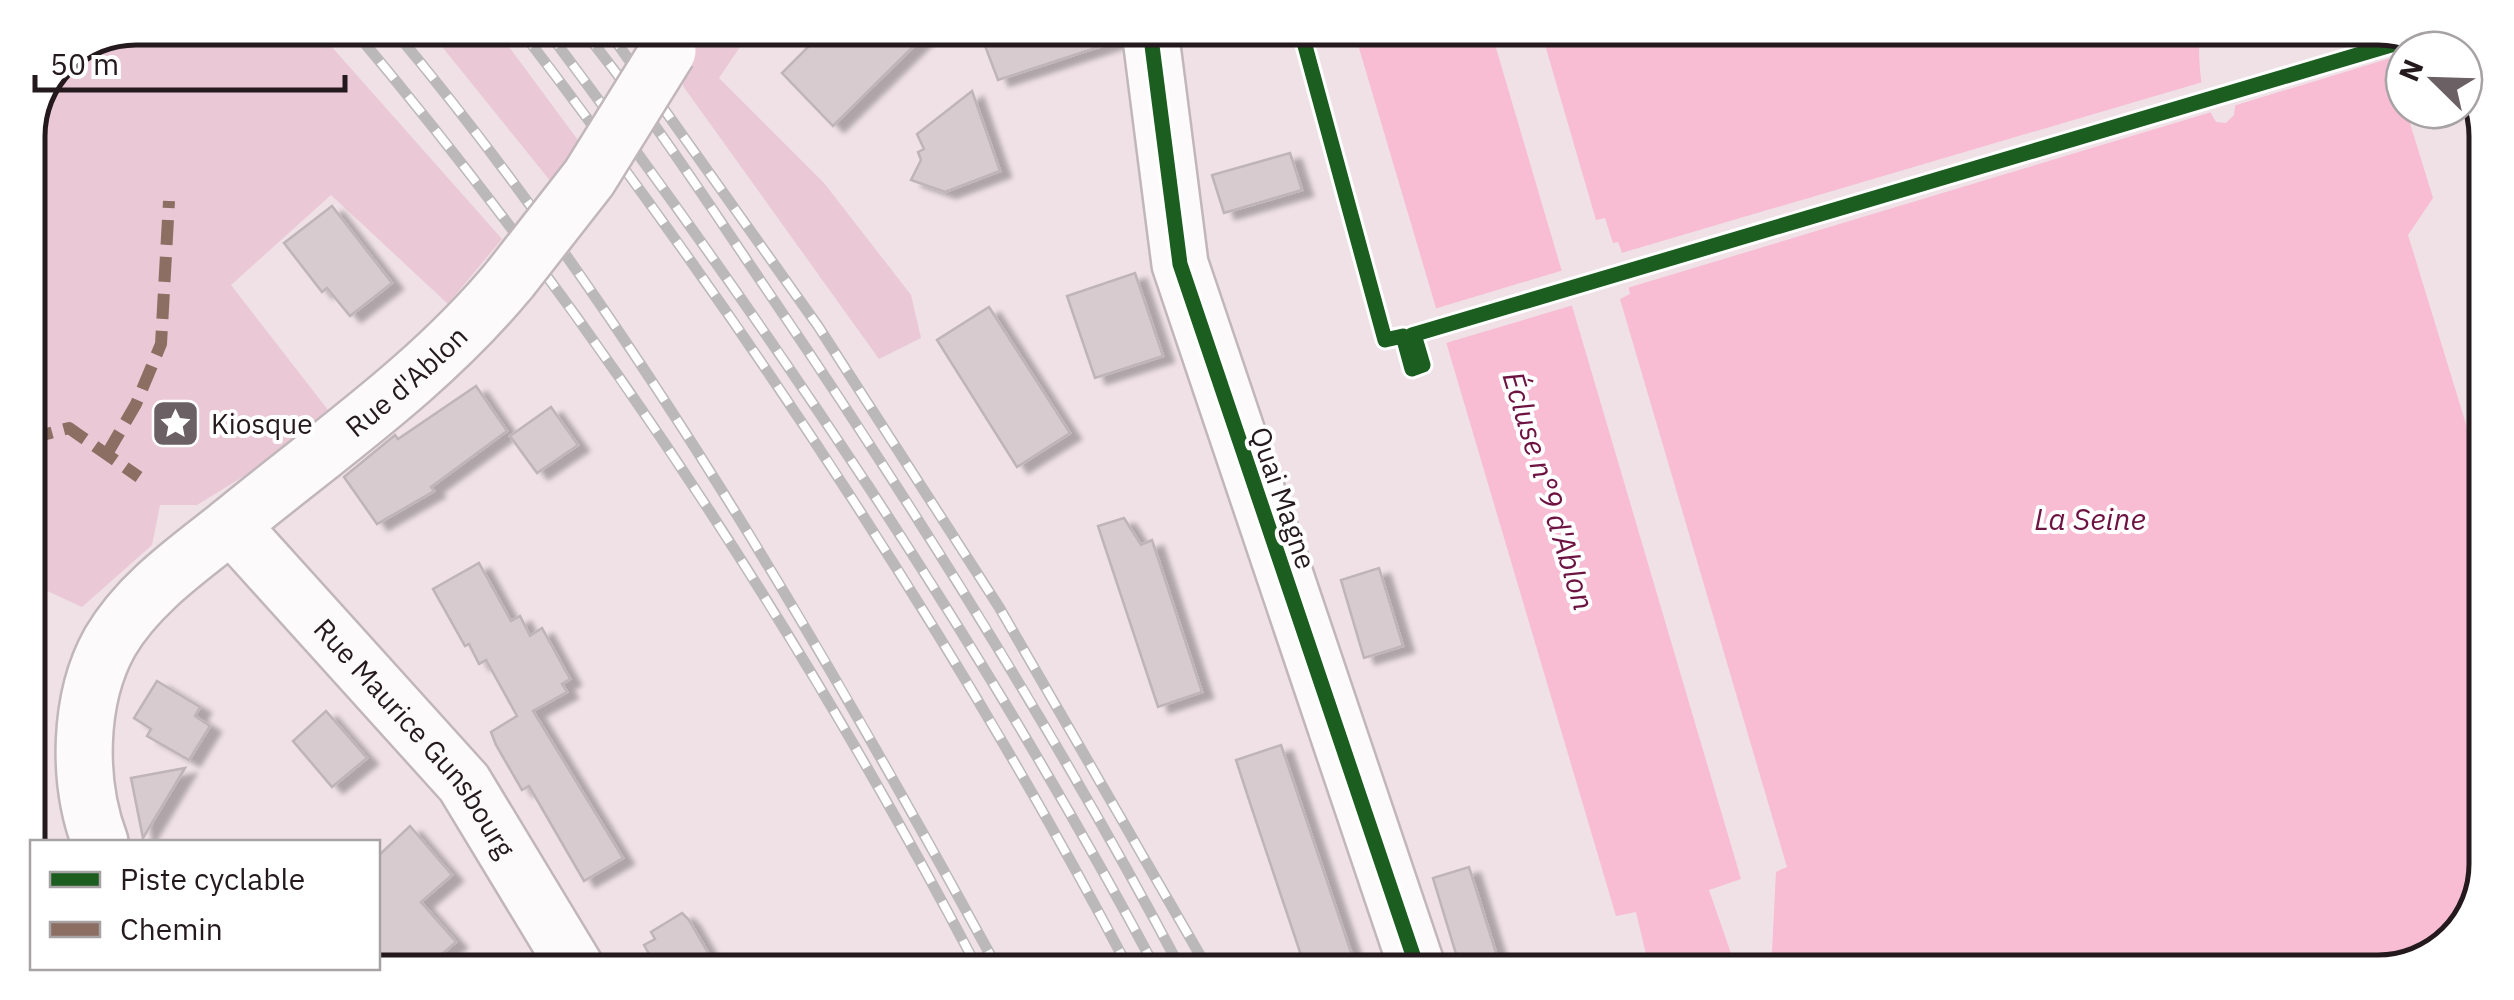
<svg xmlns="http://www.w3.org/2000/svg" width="2514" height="1000" font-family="'IBM Plex Sans',sans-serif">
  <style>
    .green { fill: #eac8d5 }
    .water { fill: #f8bcd3 }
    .pier { fill: #efe1e6 }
    .building { fill: #d7cbcf; stroke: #bfb4b8; stroke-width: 2.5; filter: url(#shadow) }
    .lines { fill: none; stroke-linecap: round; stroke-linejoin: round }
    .minor-casing { stroke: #c1b6ba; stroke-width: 60 }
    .major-casing { stroke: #c1b6ba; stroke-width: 60 }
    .minor { stroke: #fdfafb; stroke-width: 55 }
    .major { stroke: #fdfafb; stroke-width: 55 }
    .rail-casing { stroke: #bbb8b9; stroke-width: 11 }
    .rail { stroke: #fff; stroke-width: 8; stroke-dasharray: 22; stroke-linecap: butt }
    .minor-bridge-casing { stroke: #c1b6ba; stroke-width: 60; stroke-linecap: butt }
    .minor-bridge { stroke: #fdfafb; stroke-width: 55 }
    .quiet { stroke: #8d6e63; stroke-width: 12; stroke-dasharray: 25 12; stroke-linecap: butt }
    .cycleway-casing { stroke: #fff; stroke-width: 21 }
    .cycleway { stroke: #1b5e20; stroke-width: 15 }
    .labels { text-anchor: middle; stroke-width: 8; stroke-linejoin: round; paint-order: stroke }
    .street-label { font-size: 28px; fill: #241a1e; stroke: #fff }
    .poi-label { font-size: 28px; fill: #241a1e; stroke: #fff; text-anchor: start }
    .water-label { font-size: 30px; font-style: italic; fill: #6d1342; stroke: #fff }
    .rim { fill: none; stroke: #241a1e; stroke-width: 5 }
  </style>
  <defs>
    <filter id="shadow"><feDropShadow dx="11" dy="6" stdDeviation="2.5" flood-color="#0004"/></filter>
  </defs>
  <rect width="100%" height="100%" fill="#efe1e6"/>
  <g class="green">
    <polygon points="136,28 315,28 502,239 448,304 331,195 231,285 328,410 244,476 197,505 160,505 152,545 82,607 28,582 28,129 60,59"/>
    <polygon points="427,28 495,28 586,151 556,188"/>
    <polygon points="697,29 752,29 719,78 824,183 911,295 921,338 879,359 683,86"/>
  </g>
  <g class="water">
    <polygon points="1354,31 1491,31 1741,879 1709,890 1734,962 1732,971 1650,971 1636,912 1616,916"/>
    <path d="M 1541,31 L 2199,33 C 2199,65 2199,95 2216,122 L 2226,123 L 2234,115 L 2236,99 L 2388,52 L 2433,198 L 2408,235 L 2484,483 L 2481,899 L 2439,954 L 2379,972 L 1756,971 L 1772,952 L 1776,872 L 1787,867 L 1620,299 L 1630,294 C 1626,277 1626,261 1618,242 L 1613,243 L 1605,218 L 1596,220 Z"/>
  </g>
  <g class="pier">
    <polygon points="2386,47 2394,57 2230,107 2234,94"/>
    <polygon points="2206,81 2215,111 1624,289 1618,254"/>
    <polygon points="1567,269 1577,304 1446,343 1434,309"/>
  </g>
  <g class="building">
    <polygon points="826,29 930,30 833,126 782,73"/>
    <polygon points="1021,30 1119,30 1120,40 998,80 984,43"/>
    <polygon points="972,91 1000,171 945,192 911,180 921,160 918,152 924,149 917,134"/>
    <polygon points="1290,153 1302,190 1224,213 1212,175"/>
    <polygon points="332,206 392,283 350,316 327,288 322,292 284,243"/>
    <polygon points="1135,273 1163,356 1095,378 1067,296"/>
    <polygon points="989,307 1070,433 1017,467 937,340"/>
    <polygon points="476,386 507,431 431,487 434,491 377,524 344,477 395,435 398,439"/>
    <polygon points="551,407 578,445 537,473 510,436"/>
    <polygon points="1124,518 1141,545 1152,540 1202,692 1158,707 1098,526"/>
    <polygon points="479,563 511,621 520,616 530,636 542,628 570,679 562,684 567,692 533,711 623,858 584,881 529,786 522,790 496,745 491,732 517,716 486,660 479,664 469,644 465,646 433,589"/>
    <polygon points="1379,568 1403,646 1364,658 1341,580"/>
    <polygon points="157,681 200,707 195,716 210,726 189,760 147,736 151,729 134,718"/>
    <polygon points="326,711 367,758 332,787 293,741"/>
    <polygon points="1281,745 1357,970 1306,970 1251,806 1236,760"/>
    <polygon points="185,768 143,838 131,778"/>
    <polygon points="410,826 452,875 421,902 456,942 427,967 378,967 378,856"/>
    <polygon points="1469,867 1497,956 1460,967 1433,878"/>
    <polygon points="682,913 689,920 717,968 657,968 644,945 655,939 651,932"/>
  </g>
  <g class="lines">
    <defs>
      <g id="minor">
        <path id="s1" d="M 231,525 L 464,783 L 576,968"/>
        <path id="s2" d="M 100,842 C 77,782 78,699 110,642 C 138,594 187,560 230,526 C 327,446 429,377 510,279"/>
      </g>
      <polyline id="major" points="1150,30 1180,264 1418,970"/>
    </defs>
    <use href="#minor" class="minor-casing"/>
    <use href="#major" class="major-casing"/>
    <use href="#minor" class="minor"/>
    <use href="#major" class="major"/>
    <defs>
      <g id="rail">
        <path d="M 352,28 C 594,316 803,636 978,969"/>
        <path d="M 392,28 C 627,309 823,648 998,969"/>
        <path d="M 520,29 C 746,325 955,639 1129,969"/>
        <path d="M 546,29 C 770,329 980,638 1156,969"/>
        <path d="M 582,29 C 652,116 712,209 775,302 C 921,518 1059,739 1181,969"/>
        <polyline points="607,29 818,326 999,607 1208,969"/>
      </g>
    </defs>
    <use href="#rail" class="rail-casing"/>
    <use href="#rail" class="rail"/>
    <defs>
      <polyline id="minor-bridge" points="510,279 589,178 668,51"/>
    </defs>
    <use href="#minor-bridge" class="minor-bridge-casing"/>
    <use href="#minor-bridge" class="minor-bridge"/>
    <g class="quiet">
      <polyline points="28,411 31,420"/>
      <polyline points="28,439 69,428 139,477"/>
      <polyline points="107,454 136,404 161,344 169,201"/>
    </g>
    <defs>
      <g id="cycleway">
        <polyline points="1150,30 1180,264 1418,970"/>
        <polyline points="1301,31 1385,340 1403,336 1412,369 1423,365 1415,338 1406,341 1413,368 1421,365 1412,335 2418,37"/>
      </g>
    </defs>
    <use href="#cycleway" class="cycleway-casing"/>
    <use href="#cycleway" class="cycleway"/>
  </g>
  <defs>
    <symbol id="sight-square" viewBox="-11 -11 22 22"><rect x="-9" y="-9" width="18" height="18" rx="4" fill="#6b6064" stroke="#fff"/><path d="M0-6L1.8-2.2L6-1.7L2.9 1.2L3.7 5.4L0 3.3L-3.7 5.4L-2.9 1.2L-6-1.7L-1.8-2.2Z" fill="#fff"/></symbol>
  </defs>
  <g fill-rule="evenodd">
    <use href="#sight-square" x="148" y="396" width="55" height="55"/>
  </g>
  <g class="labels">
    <g class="street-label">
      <text dy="10" stroke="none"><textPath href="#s2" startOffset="602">Rue d'Ablon</textPath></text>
      <text transform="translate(1283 498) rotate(71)" y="10">Quai Magne</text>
      <text dy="10" stroke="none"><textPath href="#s1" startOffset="282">Rue Maurice Gunsbourg</textPath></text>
    </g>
    <g class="poi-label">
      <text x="211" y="434">Kiosque</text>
    </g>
    <g class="water-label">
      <text transform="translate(1548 491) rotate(73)" y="10">Écluse n°9 d'Ablon</text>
      <text x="2090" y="530">La Seine</text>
    </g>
  </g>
  <path d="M0 0H2514V1000H0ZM136 45H2378A91 91 0 0 1 2469 136V864A91 91 0 0 1 2378 955H136A91 91 0 0 1 45 864V136A91 91 0 0 1 136 45Z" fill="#fff" fill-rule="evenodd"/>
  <path class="rim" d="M136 45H2378A91 91 0 0 1 2469 136V864A91 91 0 0 1 2378 955H136A91 91 0 0 1 45 864V136A91 91 0 0 1 136 45Z"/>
  <rect x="30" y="840" width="350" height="130" fill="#ffffff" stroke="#a7a3a5" stroke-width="2.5"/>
  <rect x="50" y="872" width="50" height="15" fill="#1b5e20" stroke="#a7a3a5" stroke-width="2.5"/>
  <text x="120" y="890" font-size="30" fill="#241a1e">Piste cyclable</text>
  <rect x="50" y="922" width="50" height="15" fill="#8d6e63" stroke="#a7a3a5" stroke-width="2.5"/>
  <text x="120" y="940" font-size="30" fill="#241a1e">Chemin</text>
  <g transform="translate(2434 80) rotate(293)"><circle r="48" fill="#ffffff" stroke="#a7a3a5" stroke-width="2.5"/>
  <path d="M0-8L18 38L0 25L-18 38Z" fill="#6b6064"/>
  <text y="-15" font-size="28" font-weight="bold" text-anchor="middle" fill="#241a1e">N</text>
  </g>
  <path d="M35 75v15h310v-15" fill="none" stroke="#241a1e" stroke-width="5"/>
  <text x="50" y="75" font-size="30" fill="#241a1e" stroke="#ffffff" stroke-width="8" paint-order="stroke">50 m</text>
</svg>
